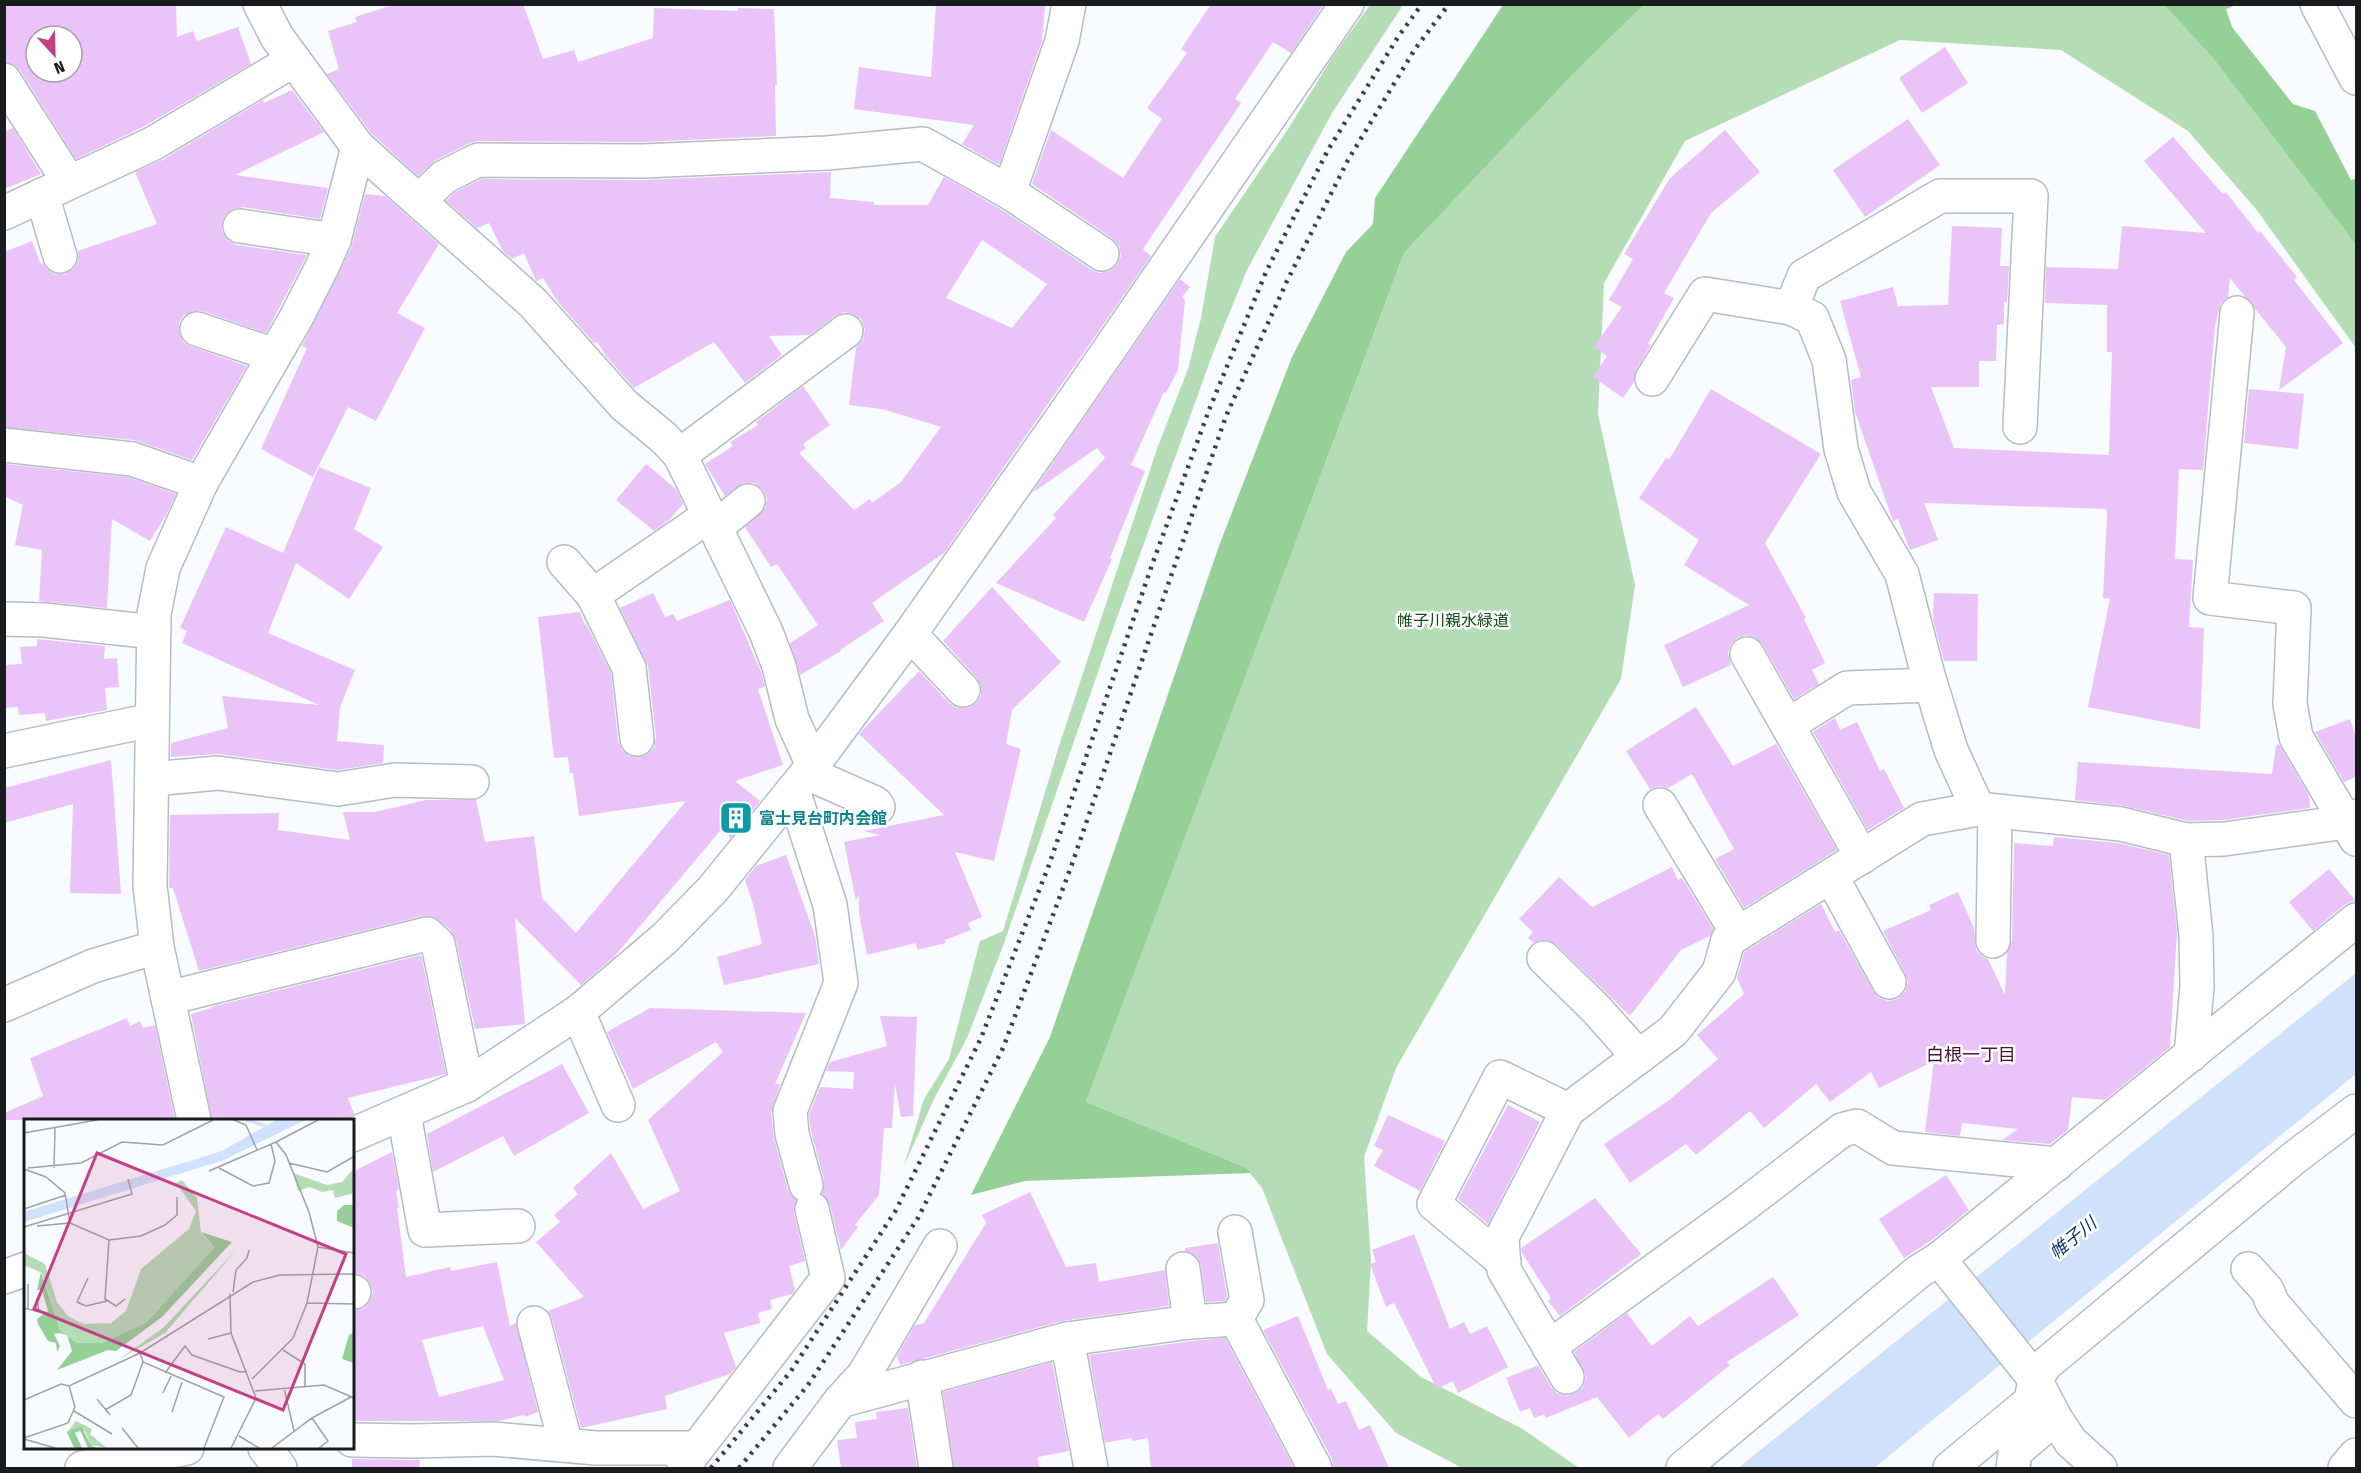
<svg xmlns="http://www.w3.org/2000/svg" width="2361" height="1473" font-family="'Fira Sans Condensed','Noto Sans JP',sans-serif">
  <style>
    .green { fill: #b5ddb5 }
    .forest { fill: #95d196 }
    .water { fill: #d0e1fb }
    .building { fill: #eac4f8; fill-rule: evenodd }
    .lines { fill: none; stroke-linecap: round; stroke-linejoin: round }
    .minor-casing { stroke: #b4bcc4; stroke-width: 36 }
    .minor { stroke: #fff; stroke-width: 33 }
    .rail { stroke: #3f4245; stroke-width: 4.5; stroke-dasharray: 3 6; stroke-linecap: butt }
    .labels { text-anchor: middle; stroke-width: 5; stroke-linejoin: round; paint-order: stroke }
    .park-label { font-size: 16px; fill: #0e4d17; stroke: #fff }
    .culture-label { font-size: 16px; font-weight: bold; fill: #0d838f; stroke: #fff; text-anchor: start }
    .neighbourhood-label { font-size: 18px; fill: #4e0f31; stroke: #fff }
    .water-label { font-size: 18px; font-style: italic; fill: #0e346b; stroke: #fff }
    .inset-river { fill: none; stroke: #d0e1fb; stroke-width: 3 }
    .inset-road { fill: none; stroke: #9fa2a5; stroke-width: 1.5 }
    .view { fill: #c44085; fill-opacity: 0.15; stroke: #c44085; stroke-width: 3 }
    .inset-edge { fill: none; stroke: #191c1f; stroke-width: 3 }
  </style>
  <rect width="100%" height="100%" fill="#f8fbff"/>
  <g class="green">
    <polygon points="1370,5 1403,5 1332,113 1247,270 1213,353 1115,623 1003,946 967,1038 934,1099 904,1166 924,1099 949,1059 980,941 1003,931 1059,746 1157,449 1188,369 1201,318 1215,237 1288,129 1332,58"/>
    <polygon points="1644,5 2164,5 2212,57 2356,245 2356,348 2256,209 2188,131 2061,50 1900,40 1685,141 1604,283 1598,414 1635,585 1621,679 1396,1068 1364,1157 1371,1261 1367,1331 1421,1377 1521,1428 1579,1468 1462,1468 1396,1433 1327,1354 1262,1188 1245,1167 1086,1102 1404,253 1580,67"/>
  </g>
  <g class="forest">
    <polygon points="1503,5 1644,5 1580,67 1404,253 1086,1102 1245,1167 1251,1173 1025,1181 971,1195 1050,1037 1219,546 1292,357 1346,252 1373,224 1375,198"/>
    <polygon points="2164,5 2236,5 2226,9 2232,27 2293,104 2315,111 2351,180 2356,178 2356,245 2212,57"/>
  </g>
  <polygon class="water" points="2356,973 2356,1074 1874,1468 1738,1468"/>
  <g class="building">
    <path d="M 4,4 L 176,4 L 177,37 L 193,31 L 197,41 L 238,27 L 251,64 L 143,127 L 76,159 L 20,70 L 13,64 L 4,61 ZM 36,36 L 72,36 L 72,72 L 36,72 Z"/>
    <polygon points="396,4 523,4 543,59 574,50 578,62 653,38 654,8 738,11 738,8 774,9 777,85 775,85 776,136 643,142 478,141 470,143 436,160 418,176 372,134 327,74 339,69 328,31 357,22 355,17"/>
    <polygon points="936,4 1045,4 1042,41 999,165 962,144 974,125 854,109 859,67 931,77"/>
    <path d="M 1211,4 L 1324,4 L 1291,53 L 1273,42 L 1235,99 L 1241,103 L 1143,249 L 1151,256 L 944,553 L 872,603 L 884,621 L 840,650 L 841,651 L 800,675 L 790,643 L 818,625 L 777,564 L 771,567 L 745,527 L 765,508 L 767,499 L 763,490 L 754,483 L 744,483 L 725,496 L 705,464 L 733,446 L 730,442 L 758,425 L 756,422 L 803,386 L 830,425 L 803,444 L 806,448 L 799,453 L 854,510 L 870,499 L 872,503 L 901,482 L 941,427 L 882,409 L 849,405 L 856,347 L 863,339 L 865,329 L 861,319 L 853,314 L 844,312 L 835,316 L 810,335 L 769,336 L 782,355 L 745,383 L 714,342 L 634,388 L 606,356 L 597,342 L 594,343 L 558,302 L 543,278 L 536,281 L 524,253 L 512,259 L 503,251 L 489,223 L 477,228 L 446,201 L 455,192 L 482,179 L 644,180 L 831,172 L 830,198 L 874,202 L 874,205 L 928,205 L 944,177 L 999,208 L 1092,270 L 1100,273 L 1110,271 L 1117,265 L 1121,256 L 1119,246 L 1113,239 L 1032,184 L 1051,130 L 1123,178 L 1162,119 L 1147,108 L 1187,53 L 1181,49 ZM 982,240 L 1047,284 L 1012,328 L 946,298 Z"/>
    <polygon points="1945,47 1968,83 1922,113 1899,78"/>
    <polygon points="292,90 324,132 235,175 328,188 320,219 243,207 233,209 225,215 222,223 222,232 229,241 237,245 307,255 266,333 202,311 193,311 184,315 179,322 179,333 183,342 190,346 247,366 192,460 134,440 4,427 4,252 32,241 41,264 43,263 48,270 55,274 65,274 74,268 78,260 78,251 157,224 135,172 162,160 263,100 264,103"/>
    <polygon points="1908,119 1940,165 1865,217 1833,170"/>
    <polygon points="13,128 41,174 4,189 4,132"/>
    <polygon points="1725,130 1760,172 1711,213 1664,293 1674,298 1648,344 1651,345 1636,370 1634,382 1623,398 1593,377 1607,356 1594,347 1622,307 1609,300 1633,259 1624,254 1670,178"/>
    <polygon points="2173,137 2223,194 2226,192 2258,233 2260,231 2297,277 2294,280 2343,343 2279,390 2286,347 2230,278 2228,297 2221,303 2215,325 2203,470 2179,469 2175,559 2193,560 2189,627 2204,628 2200,729 2088,707 2110,599 2103,598 2107,515 2106,509 1924,503 1938,540 1910,550 1898,519 1893,521 1855,412 1851,380 1861,377 1840,301 1893,287 1898,306 1948,305 1952,226 2002,228 2000,266 2009,266 2007,302 2004,302 2004,324 1997,325 1996,361 1979,361 1979,387 1931,387 1954,448 2109,455 2112,352 2107,352 2107,305 2045,303 2046,267 2118,269 2122,226 2206,233 2144,161"/>
    <polygon points="365,194 385,196 439,244 397,313 425,328 376,421 348,407 313,477 261,449 307,348 302,346 351,248"/>
    <polygon points="1180,279 1190,287 1182,297 1185,300 1178,370 1166,393 1164,392 1131,465 1145,471 1110,558 1112,559 1084,622 996,583 1056,518 1053,515 1105,458 1097,448 1032,493"/>
    <polygon points="1711,389 1821,454 1765,543 1806,618 1804,619 1825,663 1812,670 1819,684 1794,699 1763,645 1756,638 1747,635 1737,638 1731,644 1728,653 1731,665 1683,687 1664,645 1749,605 1684,565 1699,540 1639,498 1666,458 1669,460"/>
    <polygon points="2249,389 2304,394 2298,449 2244,443"/>
    <polygon points="4,464 128,477 176,494 166,515 150,541 112,519 107,608 39,601 42,550 15,545 23,505 4,496"/>
    <polygon points="646,464 676,489 683,504 669,520 654,531 616,500"/>
    <polygon points="319,467 371,488 354,529 383,547 349,599 296,563 268,633 355,670 340,707 337,741 384,745 383,763 338,770 220,754 171,757 171,743 228,728 222,696 319,705 182,643 187,631 180,628 226,527 283,553"/>
    <polygon points="992,587 1061,662 1012,710 1006,744 1021,749 994,861 955,852 982,917 968,923 971,930 945,940 946,943 917,950 916,943 867,955 859,913 859,894 856,901 844,842 880,835 864,831 944,815 859,734 919,671 949,703 957,708 968,708 976,703 981,696 981,686 977,678 943,641"/>
    <polygon points="653,593 665,617 673,614 677,621 730,600 761,672 765,687 758,689 783,765 735,781 760,801 730,839 725,825 614,957 581,985 515,918 525,1024 475,1029 456,940 451,930 431,916 423,916 199,971 173,888 169,888 170,815 279,813 278,830 350,840 343,812 375,812 426,800 476,800 485,842 534,836 542,898 576,933 686,801 579,816 573,773 570,773 568,757 554,758 538,617 580,612 585,625 586,624 611,673 618,741 622,750 630,756 640,757 648,754 654,747 656,737 648,666 620,608"/>
    <polygon points="1934,593 1978,594 1977,661 1944,661 1933,619"/>
    <polygon points="37,639 105,646 104,659 117,658 119,687 105,688 107,710 46,721 45,713 19,715 18,707 4,708 4,665 22,664 20,647 37,646"/>
    <polygon points="1696,707 1733,766 1776,744 1837,850 1744,908 1715,859 1734,849 1692,774 1668,788 1659,786 1650,789 1626,751"/>
    <polygon points="1835,718 1840,730 1857,722 1880,771 1884,769 1904,808 1868,830 1813,732"/>
    <polygon points="2350,719 2356,737 2356,777 2344,782 2315,732"/>
    <polygon points="2279,744 2309,796 2310,808 2222,820 2188,821 2125,806 2075,800 2078,762 2272,774 2276,746"/>
    <polygon points="111,760 121,894 70,893 73,804 4,823 4,788"/>
    <polygon points="2054,837 2118,843 2169,855 2177,932 2170,1047 2105,1100 2072,1097 2068,1130 2050,1144 2002,1140 2018,1129 1962,1123 1960,1136 1925,1132 1934,1061 1879,1088 1871,1072 1830,1102 1816,1084 1764,1128 1750,1111 1696,1155 1686,1144 1630,1183 1604,1144 1668,1101 1718,1059 1697,1035 1744,994 1737,978 1744,952 1821,904 1835,932 1839,930 1873,991 1879,998 1888,1001 1897,999 1905,992 1908,982 1905,973 1883,931 1931,910 1929,905 1958,892 1974,928 1976,950 1983,957 1988,959 2005,995 2007,952 2012,941 2014,843 2053,846"/>
    <polygon points="786,855 815,936 819,964 724,985 717,957 762,944 753,904 745,880 756,866"/>
    <polygon points="1672,867 1678,880 1682,878 1714,930 1710,936 1681,950 1630,1016 1557,945 1548,940 1540,940 1534,943 1528,938 1533,932 1519,919 1559,877 1592,907"/>
    <polygon points="2329,869 2355,900 2344,905 2313,931 2289,902"/>
    <polygon points="421,955 446,1074 348,1098 354,1114 341,1120 212,1120 191,1014 211,1008 211,1007"/>
    <polygon points="650,1008 806,1013 775,1084 780,1084 771,1113 774,1139 788,1190 796,1200 794,1213 805,1261 789,1266 795,1290 792,1294 770,1300 772,1309 758,1313 760,1323 724,1333 736,1367 730,1374 665,1396 667,1409 581,1428 552,1318 548,1311 584,1297 536,1242 560,1222 554,1215 578,1194 573,1188 611,1153 643,1209 680,1191 648,1120 723,1052 716,1042 633,1089 607,1032"/>
    <polygon points="880,1016 917,1017 913,1116 901,1117 895,1084 892,1128 884,1128 879,1195 855,1225 858,1227 841,1250 830,1205 822,1194 824,1180 811,1131 809,1114 820,1087 853,1089 854,1072 826,1071 830,1062 887,1046"/>
    <polygon points="127,1018 130,1026 140,1021 143,1028 155,1025 175,1120 4,1120 4,1113 43,1096 30,1058"/>
    <polygon points="562,1064 589,1113 514,1156 503,1136 433,1172 427,1134"/>
    <polygon points="1508,1105 1540,1122 1488,1224 1458,1199"/>
    <polygon points="1388,1115 1445,1141 1420,1191 1374,1166 1383,1150 1374,1146"/>
    <path d="M 392,1152 L 399,1189 L 396,1191 L 399,1207 L 397,1208 L 406,1277 L 450,1267 L 451,1271 L 497,1262 L 510,1326 L 516,1323 L 538,1412 L 525,1417 L 524,1415 L 499,1421 L 352,1421 L 352,1311 L 364,1308 L 370,1301 L 373,1293 L 370,1283 L 364,1276 L 352,1273 L 352,1172 ZM 483,1326 L 504,1380 L 439,1397 L 422,1340 Z"/>
    <polygon points="1946,1175 1969,1210 1932,1240 1904,1258 1879,1219"/>
    <polygon points="1030,1192 1066,1267 1096,1263 1099,1282 1165,1270 1169,1306 1062,1321 900,1365 897,1356 915,1325 924,1323 986,1223 982,1215"/>
    <polygon points="1595,1198 1641,1254 1560,1316 1548,1301 1551,1298 1522,1253 1521,1248"/>
    <polygon points="1414,1234 1450,1329 1464,1322 1470,1334 1487,1326 1508,1367 1458,1393 1453,1381 1437,1389 1394,1303 1386,1307 1370,1264 1376,1262 1372,1250"/>
    <polygon points="1218,1243 1227,1297 1225,1301 1206,1302 1201,1266 1197,1257 1185,1251 1185,1248"/>
    <polygon points="1773,1277 1799,1315 1727,1362 1730,1365 1663,1419 1658,1414 1629,1438 1597,1397 1546,1418 1544,1414 1534,1418 1530,1408 1520,1412 1506,1378 1538,1365 1551,1387 1557,1393 1567,1396 1576,1393 1583,1387 1586,1376 1574,1352 1627,1313 1652,1346 1690,1316 1698,1326"/>
    <polygon points="1298,1316 1328,1390 1331,1389 1338,1404 1346,1401 1359,1430 1370,1425 1389,1468 1334,1468 1332,1459 1263,1330"/>
    <polygon points="1225,1338 1294,1468 1151,1468 1148,1438 1132,1441 1131,1438 1105,1443 1089,1355 1192,1341"/>
    <polygon points="1052,1362 1069,1451 1038,1457 1039,1468 954,1468 943,1392"/>
    <polygon points="908,1408 917,1468 841,1468 837,1440 857,1438 855,1422 877,1419 876,1412"/>
    <polygon points="352,1459 414,1460 420,1460 419,1468 352,1468"/>
  </g>
  <g class="lines">
    <defs>
      <g id="minor">
        <polyline points="260,4 277,37 358,147 533,303 624,405 664,438 680,455 766,632 779,666 792,719 813,765"/>
        <polyline points="2317,4 2356,78"/>
        <polyline points="4,80 69,182"/>
        <polyline points="1009,192 1102,254"/>
        <polyline points="42,195 60,256"/>
        <polyline points="420,200 444,177 478,160 643,161 827,153 923,144 1009,192 1062,41 1069,4"/>
        <polyline points="4,213 152,144 294,60"/>
        <polyline points="240,226 334,240"/>
        <polyline points="1791,308 1804,276 1940,196 2031,196 2020,427"/>
        <polyline points="2237,313 2210,598 2294,608 2290,704 2296,737 2346,822 2356,816"/>
        <polyline points="197,329 274,355"/>
        <polyline points="1652,379 1705,294 1791,308 1812,318 1829,360 1841,449 1854,492 1902,574 1928,675 1951,750 1978,809 2121,824 2186,840 2224,839 2346,822 2356,839"/>
        <polyline points="4,445 132,459 201,483"/>
        <polyline points="680,455 846,331"/>
        <polyline points="716,527 748,501"/>
        <polyline points="564,562 593,595 629,668 637,739"/>
        <polyline points="593,595 710,515"/>
        <polyline points="4,619 44,620 154,632"/>
        <polyline points="910,634 963,690"/>
        <polyline points="1747,654 1862,857"/>
        <polyline points="1788,725 1847,688 1931,685"/>
        <polyline points="4,751 152,720"/>
        <polyline points="807,773 875,803 878,807"/>
        <polyline points="152,779 218,773 338,789 395,780 472,782"/>
        <polyline points="793,790 830,905 841,983 790,1111 792,1134 806,1185"/>
        <polyline points="1660,805 1738,934"/>
        <polyline points="2186,840 2196,936 2197,987 2191,1055"/>
        <polyline points="1831,876 1889,982"/>
        <polyline points="1993,941 1995,812"/>
        <polyline points="1544,958 1596,1009 1639,1057"/>
        <polyline points="168,998 427,934 438,944 467,1085"/>
        <polyline points="4,1005 93,966 157,947"/>
        <polyline points="578,1012 618,1105"/>
        <polyline points="404,1114 425,1230 518,1226"/>
        <polyline points="194,1120 157,947 150,886 154,614 163,568 201,483 296,318 323,265 334,240 358,147"/>
        <polyline points="352,1135 467,1085 578,1012 664,939 713,889 807,773 910,634 1064,415 1347,4"/>
        <polyline points="1235,1232 1247,1300 1236,1319"/>
        <polyline points="1504,1262 1434,1204 1500,1077 1568,1110"/>
        <polyline points="1183,1269 1190,1322"/>
        <polyline points="2248,1269 2267,1290 2273,1304 2356,1401"/>
        <polyline points="4,1277 26,1269"/>
        <polyline points="352,1292 354,1292"/>
        <polyline points="534,1323 566,1445"/>
        <polyline points="1067,1339 1091,1468"/>
        <polyline points="1549,1347 1743,1206 1842,1130 1857,1126 1893,1148 2057,1164"/>
        <polyline points="922,1377 936,1468"/>
        <polyline points="1567,1377 1504,1270 1502,1237 1568,1110 1673,1031 1719,972 1728,940 1922,819 1978,809"/>
        <polyline points="840,1401 864,1375 940,1246"/>
        <polyline points="352,1440 414,1441 493,1439 596,1448 697,1448"/>
        <polyline points="265,1448 280,1468"/>
        <polyline points="684,1465 828,1278 812,1209"/>
        <polyline points="82,1468 187,1448"/>
        <polyline points="790,1468 840,1401 1067,1339 1190,1322 1236,1319 1315,1468"/>
        <polyline points="1683,1468 1918,1272 1939,1259"/>
        <polyline points="1950,1468 2031,1401 2035,1379 2046,1364 2294,1158 2356,1111"/>
        <polyline points="2013,1468 2015,1452 2055,1418"/>
        <polyline points="2100,1468 2071,1442 2055,1418 2035,1379 1939,1259 2356,920"/>
        <polyline points="2345,1468 2356,1455"/>
      </g>
    </defs>
    <use href="#minor" class="minor-casing"/>
    <use href="#minor" class="minor"/>
    <g class="rail">
      <polyline points="711,1468 791,1371 896,1210 981,1038 1049,865 1152,565 1209,410 1266,272 1328,150 1398,37 1422,4"/>
      <polyline points="739,1468 808,1385 918,1218 1003,1048 1071,867 1226,416 1287,281 1348,160 1415,49 1449,4"/>
    </g>
  </g>
  <defs>
    <symbol id="building-square" viewBox="-11 -11 22 22"><rect x="-9" y="-9" width="18" height="18" rx="4" fill="#0f9aa8" stroke="#fff"/><path d="M-4-6H4V6H1V3H-1V6H-4ZM-2.5-4.3h1.7v1.8h-1.7ZM.8-4.3h1.7v1.8H.8ZM-2.5-1h1.7V.8h-1.7ZM.8-1h1.7V.8H.8Z" fill="#fff"/></symbol>
  </defs>
  <g fill-rule="evenodd">
    <use href="#building-square" x="717" y="799" width="38" height="38"/>
  </g>
  <g class="labels">
    <g class="park-label">
      <text x="1453" y="626">帷子川親水緑道</text>
    </g>
    <g class="culture-label">
      <text x="759" y="824">富士見台町内会館</text>
    </g>
    <g class="neighbourhood-label">
      <text x="1971" y="1061">白根一丁目</text>
    </g>
    <g class="water-label">
      <text transform="translate(2073 1238) rotate(-39)" y="6">帷子川</text>
    </g>
  </g>
  <g transform="translate(24 1119)">
    <rect width="330" height="330" fill="#f8fbff"/>
    <path d="M 330,49 L 330,74 L 311,79 L 309,71 L 298,73 L 286,68 L 274,72 L 269,54 L 303,66 L 318,63 ZM 158,61 L 173,79 L 177,114 L 192,128 L 122,204 L 77,224 L 53,224 L 36,211 L 18,154 L 0,146 L 0,134 L 21,145 L 33,183 L 44,197 L 60,205 L 87,204 L 102,192 L 117,150 L 165,110 L 172,92 L 152,64 ZM 214,129 L 141,214 L 94,241 L 139,209 ZM 52,302 L 68,310 L 66,315 L 83,329 L 67,326 L 61,312 L 43,313 Z" fill="#b5ddb5"/>
    <path d="M 320,86 L 330,86 L 330,109 L 313,102 L 313,92 ZM 177,113 L 208,123 L 138,198 L 92,232 L 84,231 L 33,251 L 48,232 L 43,216 L 35,214 L 30,215 L 36,227 L 33,233 L 32,224 L 24,222 L 14,205 L 13,200 L 24,192 L 18,171 L 13,171 L 17,153 L 36,211 L 53,224 L 77,224 L 122,204 L 191,128 ZM 330,213 L 330,244 L 318,240 L 325,216 ZM 57,307 L 67,326 L 72,329 L 64,329 L 56,311 L 51,314 L 58,329 L 50,329 L 43,313 Z" fill="#95d196"/>
    <path d="M 252,1 L 281,1 L 200,41 L 0,103 L 0,93 L 198,32 Z" fill="#d0e1fb"/>
    <path class="inset-river" d="M 222,1 L 249,9"/>
    <path class="inset-road" d="M 210,1 L 222,6 L 233,31M 0,14 L 73,1M 252,23 L 294,1M 265,44 L 303,53 L 329,38M 4,49 L 57,44 L 98,23 L 139,26 L 189,1M 30,49 L 31,9M 195,49 L 229,67 L 245,64 L 251,42 L 247,25M 0,50 L 22,58 L 41,74 L 46,104 L 85,121 L 81,180 L 92,187 L 101,180M 185,52 L 252,23 L 262,36 L 285,93 L 294,128 L 283,184 L 269,219 L 228,260M 0,90 L 42,76M 13,107 L 46,104M 0,108 L 108,75 L 104,60M 85,121 L 117,117 L 141,106 L 153,96 L 153,78M 294,128 L 330,134M 64,159 L 53,183 L 62,187 L 83,182M 4,165 L 4,189M 209,173 L 212,151 L 223,139 L 225,131M 206,175 L 207,214 L 232,279 L 207,329M 283,184 L 330,185M 0,189 L 15,193 L 13,179M 184,220 L 207,214M 259,231 L 281,245 L 281,267M 116,234 L 119,243 L 200,278 L 180,329M 141,254 L 161,227 L 168,236 L 216,253 L 223,252M 260,269 L 270,312M 231,272 L 300,266 L 330,279M 139,274 L 147,257M 73,280 L 86,296M 0,281 L 37,265 L 45,267 L 116,234 L 229,163 L 256,156 L 330,155M 81,291 L 107,276 L 119,243M 50,292 L 88,315M 148,293 L 158,263M 288,299 L 304,322 L 295,329M 98,309 L 114,329M 215,317 L 235,329M 0,319 L 44,304 L 51,288 L 45,267M 0,320 L 31,329M 248,329 L 288,299 L 327,278"/>
    <path class="view" d="M 73,34 L 322,135 L 259,291 L 10,190 Z"/>
    <rect width="330" height="330" class="inset-edge"/>
  </g>
  <rect width="2361" height="1473" fill="none" stroke="#191c1f" stroke-width="12"/>
  <g transform="translate(54 54) rotate(158)"><circle r="28" fill="#ffffff" stroke="#a3a4a5" stroke-width="1.5"/>
  <path d="M0-4.5L10 22L0 15L-10 22Z" fill="#c44085"/>
  <text y="-9" font-size="16" font-weight="bold" text-anchor="middle" fill="#191c1f">N</text>
  </g>
</svg>
